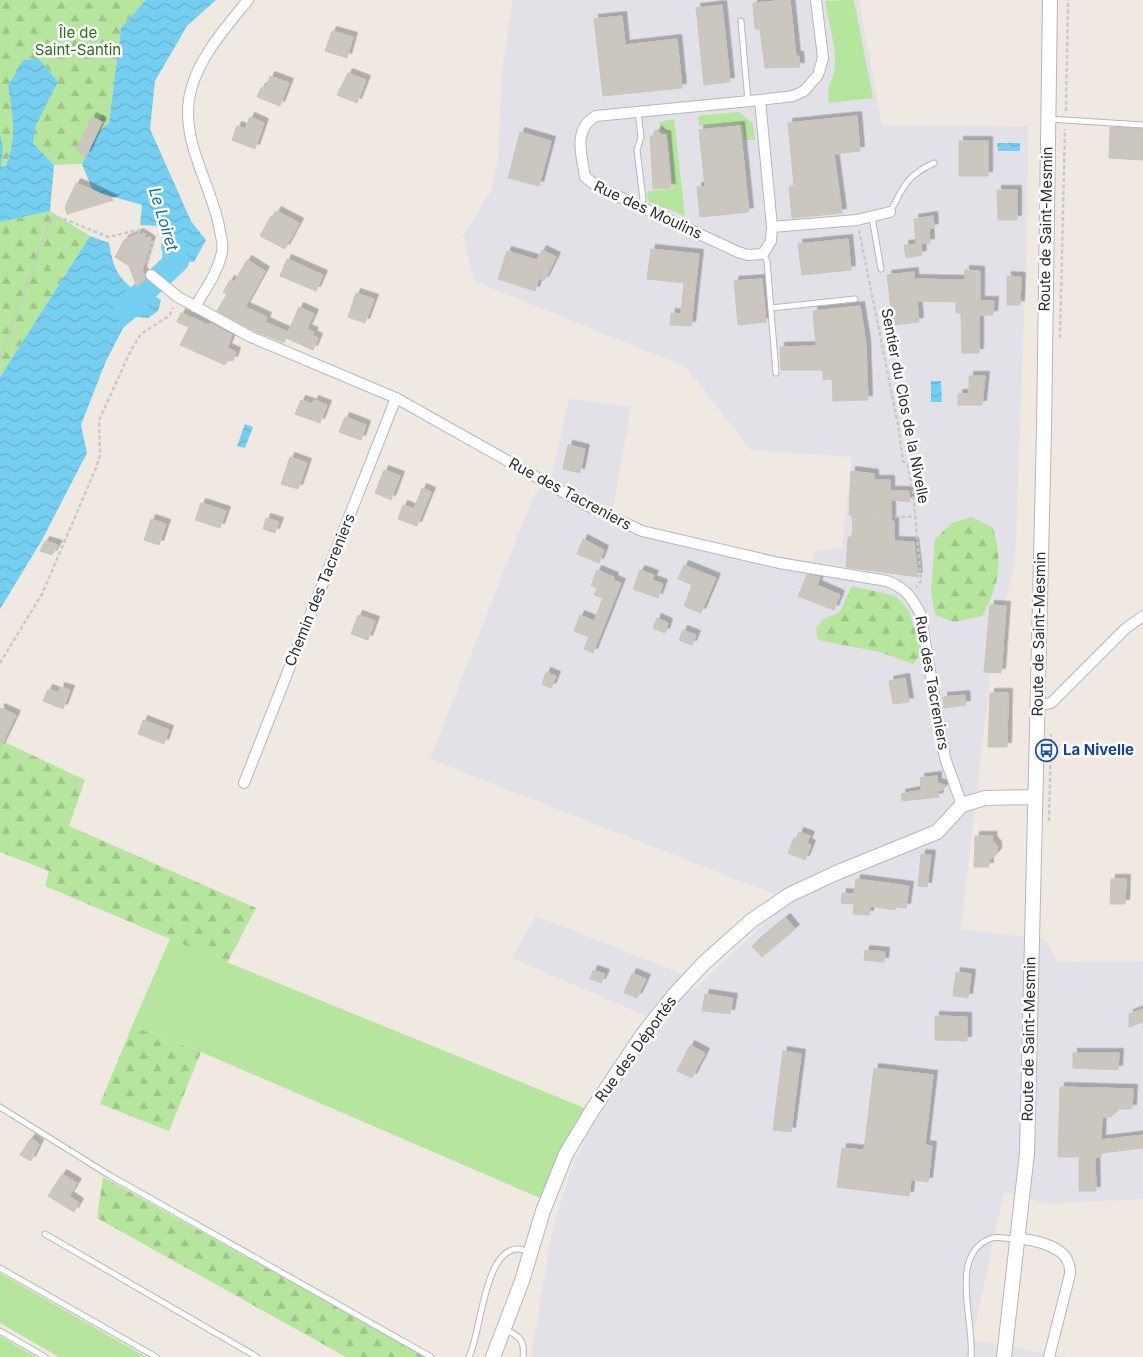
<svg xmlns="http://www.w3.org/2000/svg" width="1143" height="1357" font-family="Inter,sans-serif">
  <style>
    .industrial { fill: #e3e1e8 }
    .grass { fill: #b6e59e }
    .forest { fill: url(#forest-firs) }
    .water { fill: url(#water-waves) }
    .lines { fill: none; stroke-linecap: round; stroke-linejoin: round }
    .river { stroke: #75cff0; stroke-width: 24 }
    .building { fill: #cbc7bf; stroke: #cbc5ba; filter: url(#shadow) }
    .lane-casing { stroke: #b4b7c1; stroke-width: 7 }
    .street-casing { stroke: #b4b7c1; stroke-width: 12 }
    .secondary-casing { stroke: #b4b7c1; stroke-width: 16 }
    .path { stroke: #c9c9c9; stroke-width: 2.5; stroke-dasharray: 4 2.5; stroke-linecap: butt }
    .lane { stroke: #fff; stroke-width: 5 }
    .street { stroke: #fff; stroke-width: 10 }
    .secondary { stroke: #fff; stroke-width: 14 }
    .labels { text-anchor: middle; stroke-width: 5; stroke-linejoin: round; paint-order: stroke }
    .park-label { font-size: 15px; fill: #2c6e1b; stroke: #fff }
    .street-label { font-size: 15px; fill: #2e2e2e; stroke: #fff }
    .transit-label { font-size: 15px; font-weight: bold; fill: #164399; stroke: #fff; text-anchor: start }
    .water-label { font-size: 16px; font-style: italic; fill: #0d6fa3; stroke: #fff }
  </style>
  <defs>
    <pattern id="forest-firs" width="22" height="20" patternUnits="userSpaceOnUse" patternTransform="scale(1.25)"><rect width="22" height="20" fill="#b6e59e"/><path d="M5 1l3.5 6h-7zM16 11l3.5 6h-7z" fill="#9dc588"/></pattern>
    <pattern id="water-waves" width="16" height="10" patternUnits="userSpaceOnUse" patternTransform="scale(1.25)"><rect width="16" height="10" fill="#75cff0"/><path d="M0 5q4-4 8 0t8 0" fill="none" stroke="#66b2ce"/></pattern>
    <filter id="shadow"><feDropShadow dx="4.5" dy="-4.5" stdDeviation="0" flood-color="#0004"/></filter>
  </defs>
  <rect width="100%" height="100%" fill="#efe9e1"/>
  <polygon class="industrial" points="513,0 859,0 882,125 1028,126 1027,236 1015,564 994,644 961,929 1045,939 1058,962 1143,961 1143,1199 1048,1204 1004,1192 972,1340 1066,1357 531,1357 553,1226 574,1162 596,1117 660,1022 512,958 536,916 680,973 692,991 789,900 430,759 533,497 551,479 569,399 631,407 610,525 813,562 813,551 842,548 852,457 751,450 686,367 474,281 463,236 491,191 498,157 502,70"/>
  <g class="grass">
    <path d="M 854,0 L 873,98 L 829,103 C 826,84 834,81 835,65 C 836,44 828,21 825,1 Z"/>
    <polygon points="739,112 753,124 755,140 745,140 743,126 739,123 699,126 698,116"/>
    <polygon points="674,119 685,216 649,202 647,195 648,191 673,189 668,133 662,131 659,122"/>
    <polygon points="170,939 587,1109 540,1198 201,1052 132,1026"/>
    <polygon points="0,1273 146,1357 59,1357 0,1323"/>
    <polygon points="0,1336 36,1357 0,1357"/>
  </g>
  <g class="forest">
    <path d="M 0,0 L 146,0 L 121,28 L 109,123 L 97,132 L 82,164 L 54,165 L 33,143 L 36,125 L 58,82 L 39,59 L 23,60 L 8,86 C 13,118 17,135 6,166 L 1,167 L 3,148 L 0,134 Z"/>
    <polygon points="50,211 90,236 0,377 0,222"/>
    <path d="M 971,517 L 993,528 C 1003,562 999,586 982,616 L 954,622 L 935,615 L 931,591 L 935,539 L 952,523 Z"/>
    <polygon points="852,586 896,596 909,611 922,653 913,664 880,652 818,640 816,629 822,620 840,612"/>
    <polygon points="0,740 85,780 69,826 256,908 227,963 45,886 49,871 0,852"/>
    <polygon points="132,1026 201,1052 169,1131 100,1104"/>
    <polygon points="103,1177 426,1357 346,1357 97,1218"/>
  </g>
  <g class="water">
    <path d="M 146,0 L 216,0 L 187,26 L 155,81 L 150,129 L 191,221 L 206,240 L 194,262 L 178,261 L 173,273 L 159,272 L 165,244 L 158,226 L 140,225 L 142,205 L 93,191 L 82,164 L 54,165 L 50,211 L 0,222 L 0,134 L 3,148 L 1,167 L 6,166 C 17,135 13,118 8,86 L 23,60 L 39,59 L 58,82 L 36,125 L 33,143 L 54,165 L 82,164 L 98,132 L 109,123 L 121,28 Z"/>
    <polygon points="997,143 1020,143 1020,151 998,151"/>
    <path d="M 90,236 L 109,243 C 113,265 115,274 133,289 L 145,283 L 152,294 L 161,300 L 158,311 L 148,318 L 136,317 L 123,328 L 106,361 L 81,425 L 87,453 L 42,540 L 0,609 L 0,377 Z"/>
    <polygon points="931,381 941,381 942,402 931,402"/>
    <polygon points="245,424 253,427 245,448 237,446"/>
  </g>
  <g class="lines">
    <polyline class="river" points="125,309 177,261 173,246"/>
  </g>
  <g class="building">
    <polygon points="790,0 796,56 799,56 800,67 765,68 760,29 755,29 753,3"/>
    <polygon points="722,5 730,82 704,85 696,8"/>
    <polygon points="622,16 625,45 677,39 682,88 603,96 594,19"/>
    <polygon points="332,31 353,37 347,58 325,51"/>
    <polygon points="348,73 366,80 357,103 337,95"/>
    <polygon points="270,76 289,83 280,106 257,97 261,88 267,85"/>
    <polygon points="857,116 860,151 834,154 842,213 792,218 789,187 794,186 788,123"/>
    <polygon points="92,117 102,122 86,156 76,151"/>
    <polygon points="250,117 264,123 255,149 232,140 237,126 245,129"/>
    <polygon points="740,126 749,212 700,217 697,187 705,187 699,130"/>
    <polygon points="1110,127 1143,129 1143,160 1109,158"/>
    <polygon points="657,130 662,135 666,135 671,188 653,189 650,136 654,136"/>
    <polygon points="520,132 551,141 539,186 508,178"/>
    <rect x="959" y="141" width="29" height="35"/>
    <polygon points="76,183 97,192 114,200 67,214 65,207"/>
    <polygon points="997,190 1017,190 1017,220 998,220"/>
    <polygon points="277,211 299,223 285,249 260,236 271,216 273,217"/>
    <polygon points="933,216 934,228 929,229 930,243 916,244 914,219"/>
    <polygon points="139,233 151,241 142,270 146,279 137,287 129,266 115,257 124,240"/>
    <polygon points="848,239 851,270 802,275 798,244"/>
    <polygon points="921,244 922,255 906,258 904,245"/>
    <polygon points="651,249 699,254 691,326 670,325 671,313 681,314 684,283 647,279"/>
    <polygon points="542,250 556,257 544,281 539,278 535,291 498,279 507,251 537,260"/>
    <polygon points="287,259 323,275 316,291 280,276"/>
    <polygon points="247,260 265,271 245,307 267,317 265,322 288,332 299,307 314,314 307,329 314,332 312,335 318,338 313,350 286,338 284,343 250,329 217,311 227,294 223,292 230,280 234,282"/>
    <polygon points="965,270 980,271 980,301 994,301 993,315 979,315 979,353 962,353 961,313 956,313 956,302 917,301 919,322 893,325 887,275 914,272 914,279 965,280"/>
    <polygon points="1007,276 1021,277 1020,305 1007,305"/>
    <polygon points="762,279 766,322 738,325 734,281"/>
    <polygon points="356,293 374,299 365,323 348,317"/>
    <polygon points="860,306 866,344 868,400 833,401 832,379 823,380 823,370 781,370 780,347 816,346 813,311"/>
    <polygon points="181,313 209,325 210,323 232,335 227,348 236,352 233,361 228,360 225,365 180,345 189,327 177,322"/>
    <polygon points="969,376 985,376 982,405 958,405 958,394 969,394"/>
    <polygon points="301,400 313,404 314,400 327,405 320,423 295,414"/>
    <polygon points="345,417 366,425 361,440 339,432"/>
    <polygon points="568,445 585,449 580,473 563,469"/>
    <polygon points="290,457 307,463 298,489 281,484"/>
    <polygon points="384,470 400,476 391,500 375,493"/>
    <polygon points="851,471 874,474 874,480 890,480 890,491 909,491 910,502 891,500 891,521 894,521 894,541 914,542 918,577 846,567 848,537 853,537 852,515 849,515"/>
    <polygon points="422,488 431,492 417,526 398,519 403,505 414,509"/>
    <polygon points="201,503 226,511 220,528 195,520"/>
    <polygon points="266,518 279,522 275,533 263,529"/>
    <polygon points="151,519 166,524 159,545 144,540"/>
    <polygon points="583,539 604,550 599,563 577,554"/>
    <polygon points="45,541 58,545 52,555 40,551"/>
    <polygon points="684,565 716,578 701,613 684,606 692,585 678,579"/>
    <polygon points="597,570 614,577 613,580 621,583 593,653 584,649 589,637 574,631 580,615 594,621 603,598 594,595 597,588 591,586"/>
    <polygon points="640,570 654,575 652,580 663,584 658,598 633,589"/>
    <polygon points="807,575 820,577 817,585 840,595 834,610 798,596"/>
    <polygon points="990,605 1006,606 1001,673 984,672"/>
    <polygon points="358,615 375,621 368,640 351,634"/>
    <polygon points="657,618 668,623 665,633 653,628"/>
    <polygon points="683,630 696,635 692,645 679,640"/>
    <polygon points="546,672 556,676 551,688 542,684"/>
    <polygon points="905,678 909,702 893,704 889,681"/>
    <polygon points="60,687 70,690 63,709 43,701 48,689 59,693"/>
    <polygon points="990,693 1008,693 1007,747 988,747"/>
    <polygon points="965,695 966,705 944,708 943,697"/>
    <polygon points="0,708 16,715 0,748"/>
    <polygon points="143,720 169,730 164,744 138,734"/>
    <polygon points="937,776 937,783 947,786 938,792 939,797 902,801 901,794 921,790 920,778"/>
    <polygon points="799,832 810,836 807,843 811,845 805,860 788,853 794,838 797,839"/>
    <polygon points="975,836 993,836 992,840 997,846 997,853 989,861 989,867 974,867"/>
    <polygon points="921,854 931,855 927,887 918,886"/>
    <polygon points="856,879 909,886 906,908 896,907 895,910 870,906 869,915 853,914 854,904 841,903 842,893 854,894"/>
    <polygon points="1111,879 1126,879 1125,904 1110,904"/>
    <polygon points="786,918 795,929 762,957 752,946"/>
    <polygon points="865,950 885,952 884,962 864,960"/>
    <polygon points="593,970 605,974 601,983 590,979"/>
    <polygon points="956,972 971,974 968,998 953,996"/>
    <polygon points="632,973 646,979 637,998 624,993"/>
    <polygon points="705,994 733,998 730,1014 702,1011"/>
    <polygon points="1143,1009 1143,1022 1129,1027 1129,1014"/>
    <polygon points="935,1016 967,1017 967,1041 935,1040"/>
    <polygon points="690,1045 705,1053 692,1078 677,1071"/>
    <polygon points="783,1051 801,1054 791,1132 773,1130"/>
    <polygon points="1073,1053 1119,1053 1118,1070 1073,1068"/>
    <polygon points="874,1068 933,1075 925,1145 932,1146 928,1182 911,1180 909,1196 837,1187 842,1148 864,1150"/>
    <polygon points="1060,1087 1133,1089 1132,1109 1117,1109 1111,1117 1102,1117 1101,1140 1143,1135 1143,1148 1101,1153 1101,1157 1095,1157 1096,1191 1079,1191 1079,1157 1058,1157"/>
    <polygon points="31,1138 39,1144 31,1161 20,1155"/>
    <polygon points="62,1174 77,1183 69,1196 79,1203 74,1212 48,1196"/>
  </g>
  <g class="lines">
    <defs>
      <g id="lane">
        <polyline points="741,21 748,101"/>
        <polyline points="638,112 641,137 637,150 643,199 640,206"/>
        <polyline points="1049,119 1143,125"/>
        <path d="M 890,212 C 904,186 906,176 934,163"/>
        <polyline points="872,217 881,269"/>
        <polyline points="763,254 767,261 776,373"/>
        <polyline points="771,308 855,299"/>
        <polyline points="0,1107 109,1175 431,1357"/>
        <polyline points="45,1234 257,1357"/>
        <polyline points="0,1268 156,1357"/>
        <path d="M 506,1330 C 520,1336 525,1341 523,1357"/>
        <polyline points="0,1331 45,1357"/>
        <path d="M 469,1357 C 481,1334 484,1247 519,1249 C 522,1249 527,1252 530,1253"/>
        <path d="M 971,1357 C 975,1323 947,1253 992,1238 C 998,1236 1008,1239 1015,1239"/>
      </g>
      <g id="street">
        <path d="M 760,100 L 772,227 L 771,241 L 763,254 L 748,255 L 738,252 L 598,187 L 585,177 C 582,156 572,129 596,116 L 760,100 L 793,96 L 804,91 L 818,75 L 823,58 L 816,0"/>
        <polyline points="772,227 857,220 890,212"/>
        <path d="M 151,275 L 178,297 L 251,337 L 396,398 L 586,505 L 642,531 L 779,563 L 887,581 C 905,588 911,596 920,613 L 945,758 L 962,805"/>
        <path d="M 195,307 C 205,290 218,272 222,252 C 224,244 220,234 219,226 C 210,181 178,137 191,90 C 199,57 227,26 248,0"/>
        <polyline points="1038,705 1051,703 1125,629 1143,616"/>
        <polyline points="244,783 396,398"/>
        <path d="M 1018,1239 C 1032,1239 1063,1246 1068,1262 C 1070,1265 1070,1270 1070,1274 L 1049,1357"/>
      </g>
      <g id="secondary">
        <polyline points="493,1357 522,1281 543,1211 566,1154 593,1109 643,1034 675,994 704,963 751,921 789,895 836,873 937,832 962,805 985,798 1035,797"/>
        <polyline points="1004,1357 1027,1153 1044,430 1050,0"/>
      </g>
    </defs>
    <use href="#lane" class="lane-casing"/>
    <use href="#street" class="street-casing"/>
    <use href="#secondary" class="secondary-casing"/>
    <g class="path">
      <polyline points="1066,111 1068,0"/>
      <polyline points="859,230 898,425 903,461 908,466 913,492 921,581 916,587"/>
      <polyline points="1060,338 1065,129"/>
      <polyline points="0,359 51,218 62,218 108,237 138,230 153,240 147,264"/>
      <polyline points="869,516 915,517"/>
      <polyline points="0,663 42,594 96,468 100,455 99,420 131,350 141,334 169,316 173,308"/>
      <polyline points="1049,821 1051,734"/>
    </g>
    <use href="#lane" class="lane"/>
    <use href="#street" class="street"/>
    <use href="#secondary" class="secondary"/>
  </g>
  <defs>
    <symbol id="bus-ring" viewBox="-11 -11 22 22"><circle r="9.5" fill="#fff" stroke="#1a4fb4" stroke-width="1.5"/><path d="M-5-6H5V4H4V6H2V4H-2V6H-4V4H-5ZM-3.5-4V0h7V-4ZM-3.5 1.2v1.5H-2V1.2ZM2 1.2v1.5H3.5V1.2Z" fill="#1a4fb4"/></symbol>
  </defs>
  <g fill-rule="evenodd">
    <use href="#bus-ring" x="1034" y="738" width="25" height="25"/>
  </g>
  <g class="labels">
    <g class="park-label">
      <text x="78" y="38">Île de<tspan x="78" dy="17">Saint-Santin</tspan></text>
    </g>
    <g class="street-label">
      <text transform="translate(648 210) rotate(25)" y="5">Rue des Moulins</text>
      <text transform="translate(1046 229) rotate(-89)" y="5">Route de Saint-Mesmin</text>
      <text transform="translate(905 406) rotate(79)" y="5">Sentier du Clos de la Nivelle</text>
      <text transform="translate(570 494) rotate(28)" y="5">Rue des Tacreniers</text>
      <text transform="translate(320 590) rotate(-68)" y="5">Chemin des Tacreniers</text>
      <text transform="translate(1039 634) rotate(-89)" y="5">Route de Saint-Mesmin</text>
      <text transform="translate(932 683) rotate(80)" y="5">Rue des Tacreniers</text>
      <text transform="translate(1029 1039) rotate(-89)" y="5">Route de Saint-Mesmin</text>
      <text transform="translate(636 1049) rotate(-54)" y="5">Rue des Déportés</text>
    </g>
    <g class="transit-label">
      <text x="1063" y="755">La Nivelle</text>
    </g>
    <g class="water-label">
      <text transform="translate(164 219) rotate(73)" y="6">Le Loiret</text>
    </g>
  </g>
</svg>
